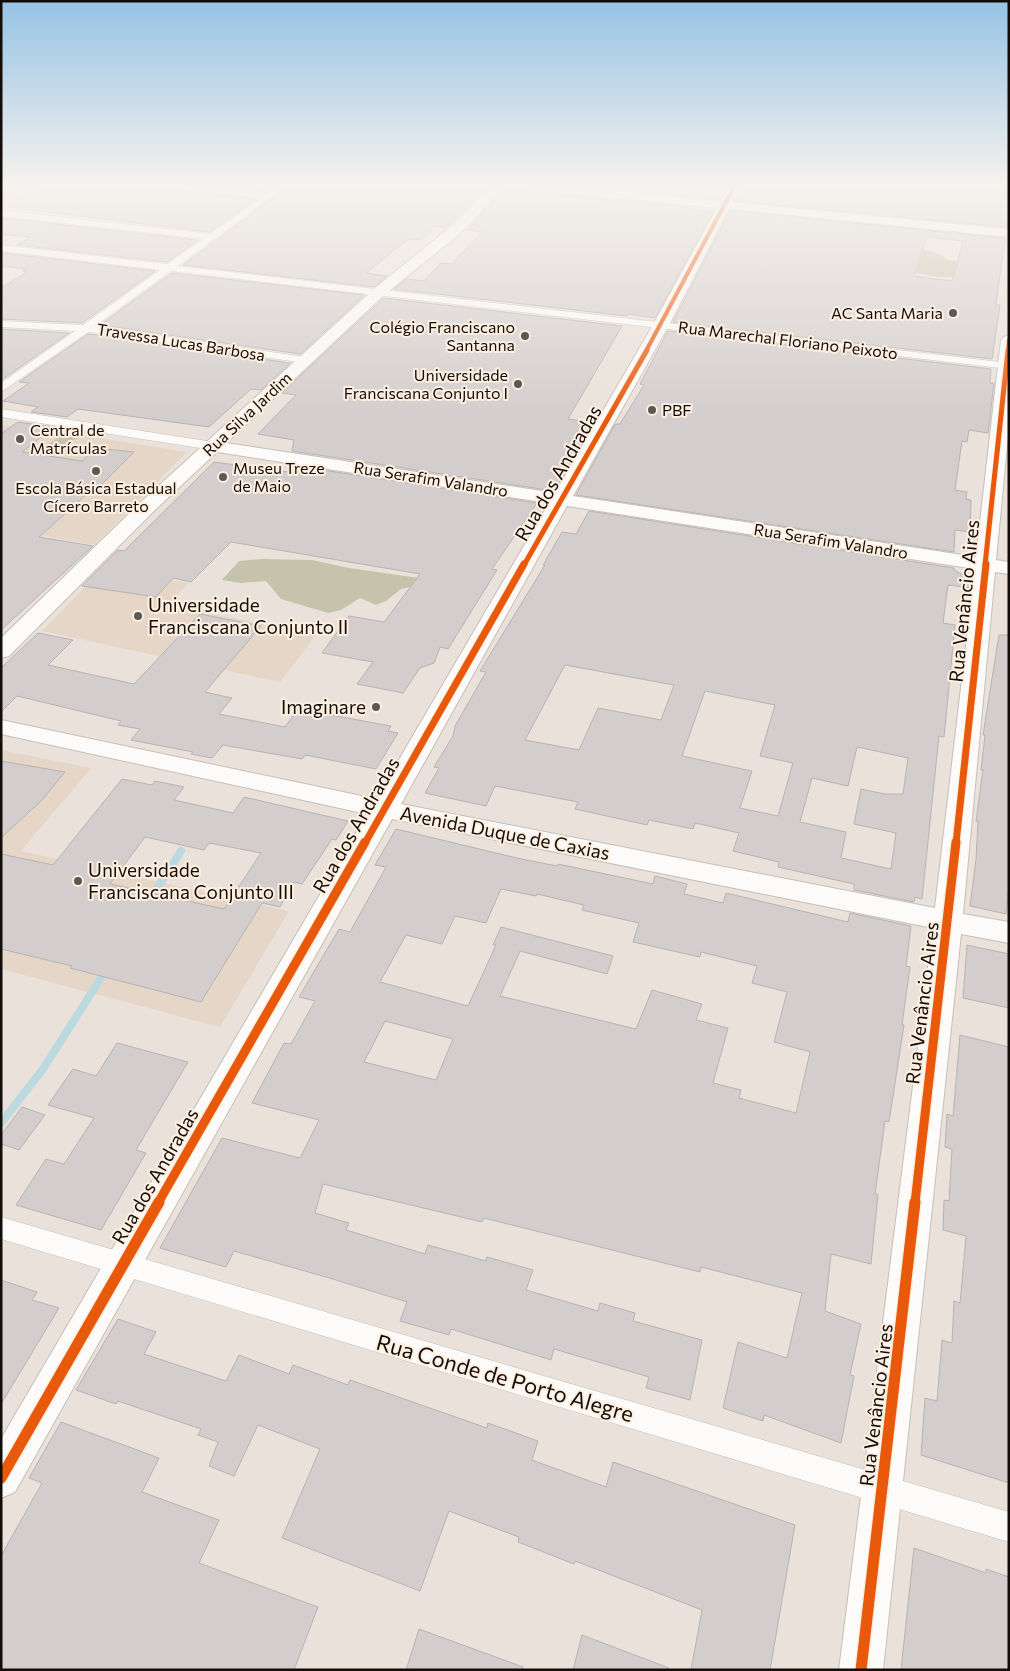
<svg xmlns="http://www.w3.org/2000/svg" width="1010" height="1671" font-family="Commissioner,sans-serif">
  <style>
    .built { fill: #e5d6c8 }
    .green { fill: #dbd8c7 }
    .forest { fill: #c5c3ac }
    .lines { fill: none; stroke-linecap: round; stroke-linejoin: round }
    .stream { stroke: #bcd9e0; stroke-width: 8 }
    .building { fill: #d3cecd; stroke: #b8b3b2; fill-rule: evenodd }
    .street-casing { stroke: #c5bfb8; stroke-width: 1 }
    .secondary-casing { stroke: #c5bfb8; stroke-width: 2 }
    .street { fill: #fcfbf9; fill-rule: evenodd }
    .secondary { fill: #fcfbf9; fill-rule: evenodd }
    .cycleway-far4-casing { stroke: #feefe1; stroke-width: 5.5 }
    .cycleway-far3-casing { stroke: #feefe1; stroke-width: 7 }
    .cycleway-far2-casing { stroke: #feefe1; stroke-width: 9 }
    .cycleway-far1-casing { stroke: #feefe1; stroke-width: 12 }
    .cycleway-casing { stroke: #feefe1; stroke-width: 14 }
    .cycleway-far4 { stroke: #e8590c; stroke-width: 4 }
    .cycleway-far3 { stroke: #e8590c; stroke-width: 5 }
    .cycleway-far2 { stroke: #e8590c; stroke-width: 7 }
    .cycleway-far1 { stroke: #e8590c; stroke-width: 9 }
    .cycleway { stroke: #e8590c; stroke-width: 11 }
    .poi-dot { fill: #5e5852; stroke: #feefe1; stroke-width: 2 }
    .labels { text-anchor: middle; stroke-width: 4; stroke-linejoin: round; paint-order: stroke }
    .far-poi-label { font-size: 16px; fill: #120d09; stroke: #feefe1; text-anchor: end }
    .far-street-label { font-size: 16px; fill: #120d09; stroke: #feefe1 }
    .street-label { font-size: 19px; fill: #120d09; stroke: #feefe1 }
    .poi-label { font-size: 19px; fill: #120d09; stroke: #feefe1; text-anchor: start }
    .near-street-label { font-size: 22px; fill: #120d09; stroke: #feefe1 }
  </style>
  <rect width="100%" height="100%" fill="#eae2da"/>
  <g class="built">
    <polygon points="1,425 79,435 187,452 94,545 1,528"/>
    <polygon points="103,568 188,583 167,606 317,634 280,682 42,631"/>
    <polygon points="1,750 91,768 21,851 289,911 220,1027 1,969"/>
  </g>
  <polygon class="green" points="578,185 625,185 703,193 701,197"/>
  <g class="forest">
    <path d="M 914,249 C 924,250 940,251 947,260 L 962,262 L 963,276 C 940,279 931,276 908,271 Z"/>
    <path d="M 65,436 L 79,438 L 69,441 L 40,468 L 33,456 C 45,450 50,439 65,436 Z"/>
    <polygon points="263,559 312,560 349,568 419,578 414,586 401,589 386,601 376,605 360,598 341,610 328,613 281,599 266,581 240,583 222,580 239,561"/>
  </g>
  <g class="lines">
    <g class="stream">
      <polyline points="149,901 181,851"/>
      <polyline points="1,1123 43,1069 106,970"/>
    </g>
  </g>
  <g class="building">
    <polygon points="64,185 170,185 176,190 256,199 210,232 7,207 43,189 55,190"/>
    <polygon points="221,185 274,185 266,191"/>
    <polygon points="290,185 460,185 487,188 447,227 435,226 421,240 408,239 366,273 387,276 374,287 183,265"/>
    <polygon points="747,185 1009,185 1009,219 1007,227 739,201"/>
    <polygon points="504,190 682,207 713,212 655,318 628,314 627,316 394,289 407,279 424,281 441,263 451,264 483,232 467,230"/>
    <path d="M 733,211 L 1005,238 L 996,305 L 1000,305 L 992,359 L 673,322 L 729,213 ZM 927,237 L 963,241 L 952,281 L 914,276 Z"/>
    <polygon points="2,218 198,240 167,262 17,245 31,237 1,234"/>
    <polygon points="1,254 2,253 155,271 82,323 1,319 1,288 27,272 23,271 26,269 1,266"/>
    <polygon points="172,273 364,295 300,354 100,325"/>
    <polygon points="384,298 622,326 568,419 594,423 554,491 292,451 294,440 258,434 296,395 282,393"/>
    <polygon points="1,329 69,333 3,379 1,379"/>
    <polygon points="668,331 991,369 990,383 994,383 988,433 969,430 967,442 962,441 955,490 967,492 966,499 971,500 970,532 955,530 954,552 576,495 614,426 616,424 620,424 644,385 640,384"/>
    <polygon points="88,334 290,363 261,390 251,389 209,427 78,409 67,417 31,412 38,407 3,401 29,383 19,382"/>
    <polygon points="18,422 54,427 22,452 82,461 96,448 134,452 99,487 96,486 39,537 93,546 1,630 1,434"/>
    <polygon points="214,462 289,472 290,465 537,503 492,569 497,570 448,649 440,647 434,663 420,668 403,693 357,684 373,662 322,653 349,616 384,622 420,574 231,542 191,582 173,578 156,597 82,586 118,550 124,551"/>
    <path d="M 589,511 L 954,568 L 954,570 L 972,580 L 971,588 L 948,585 L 943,623 L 955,625 L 944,737 L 939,736 L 922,899 L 915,897 L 914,902 L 854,890 L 854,884 L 778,867 L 779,862 L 733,851 L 739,833 L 695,823 L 693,829 L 649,820 L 647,825 L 575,809 L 578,802 L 495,786 L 486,806 L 425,793 L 439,768 L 434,767 L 453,736 L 455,726 L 486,672 L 480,671 L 545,565 L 543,565 L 562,532 L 576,534 ZM 565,665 L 674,685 L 661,720 L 598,708 L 579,750 L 525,740 ZM 705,691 L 775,705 L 760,756 L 793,763 L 778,816 L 740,808 L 752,771 L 682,756 ZM 857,747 L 908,758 L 903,794 L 885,794 L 861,789 L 854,824 L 896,833 L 891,869 L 841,858 L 846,832 L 800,822 L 812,778 L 848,786 Z"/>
    <polygon points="200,614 261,626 205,692 232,698 219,714 285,727 298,709 391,726 388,731 398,733 376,769 305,755 302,759 223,745 212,758 191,754 193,752 131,740 140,729 118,725 121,721 17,696 1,712 1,668 38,633 73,640 48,665 134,684"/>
    <polygon points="999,635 1009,635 1009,885 1006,914 970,906 976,859 978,821 976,821 983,770 981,770 985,735 983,735"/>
    <polygon points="1,761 65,772 42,800 1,838"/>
    <path d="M 122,779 L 152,785 L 155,781 L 184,787 L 174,800 L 233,813 L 244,797 L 348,821 L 336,840 L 332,839 L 302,884 L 294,882 L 280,907 L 262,903 L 201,1002 L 70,968 L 72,966 L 1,949 L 1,854 L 53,865 ZM 145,837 L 204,850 L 209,843 L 261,853 L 224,909 L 110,884 Z"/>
    <path d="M 396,829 L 517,858 L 557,866 L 558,864 L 653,884 L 655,876 L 687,884 L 684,894 L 723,903 L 726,893 L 848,922 L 850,913 L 911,926 L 906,966 L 910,967 L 902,1025 L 904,1025 L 889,1122 L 885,1121 L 875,1194 L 878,1194 L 871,1264 L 831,1254 L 825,1311 L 861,1324 L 850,1375 L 854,1376 L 841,1443 L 764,1415 L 763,1421 L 723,1408 L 738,1342 L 787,1358 L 802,1293 L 701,1267 L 700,1272 L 484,1218 L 482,1222 L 323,1184 L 315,1213 L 349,1223 L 346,1230 L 425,1254 L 428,1245 L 486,1261 L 487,1257 L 533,1270 L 526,1290 L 598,1311 L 600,1303 L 635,1313 L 633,1321 L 702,1340 L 690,1400 L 646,1388 L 649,1377 L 554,1349 L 551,1360 L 451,1329 L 449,1335 L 400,1321 L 407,1302 L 326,1277 L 234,1251 L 226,1267 L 160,1248 L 222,1138 L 300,1158 L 319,1120 L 252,1103 L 284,1043 L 291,1044 L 315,1001 L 299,997 L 339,929 L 350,932 L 386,867 L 375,865 ZM 501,889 L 536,896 L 537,894 L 584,905 L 582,910 L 639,923 L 633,942 L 700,957 L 701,952 L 757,966 L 752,983 L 787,992 L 774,1042 L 810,1052 L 796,1113 L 739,1098 L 741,1090 L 713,1083 L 728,1028 L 696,1020 L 702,1004 L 652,990 L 636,1029 L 500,996 L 520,951 L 607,974 L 613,956 L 501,927 L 493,945 L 496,945 L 468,1006 L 380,982 L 406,935 L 442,944 L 455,916 L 486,923 ZM 385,1021 L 453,1039 L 436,1080 L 364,1062 Z"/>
    <polygon points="967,945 1009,954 1009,1008 963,998"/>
    <polygon points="960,1035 1009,1047 1009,1483 921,1455 925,1398 937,1401 942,1340 952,1343 954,1301 960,1303 966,1236 943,1230 944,1200 949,1201 952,1149 945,1147 947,1114 953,1116"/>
    <polygon points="117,1043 188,1062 136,1150 146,1153 101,1230 16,1205 46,1159 64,1164 94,1118 48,1105 73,1069 96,1076"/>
    <polygon points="22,1107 45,1115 19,1150 1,1144 1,1135"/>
    <polygon points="1,1280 37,1292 32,1300 59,1308 1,1404"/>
    <polygon points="118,1319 156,1332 144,1354 226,1381 239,1355 289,1374 293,1365 348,1385 350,1380 487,1428 488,1423 538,1441 532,1460 606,1487 613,1462 795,1525 770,1670 691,1670 702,1610 575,1561 574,1564 518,1542 519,1537 449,1511 420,1591 282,1538 320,1449 258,1425 234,1476 209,1466 218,1442 198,1435 201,1429 118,1401 116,1404 76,1390"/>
    <polygon points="61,1422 159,1458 142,1492 219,1520 199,1563 318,1607 294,1670 1,1670 1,1556 42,1483 29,1478"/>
    <polygon points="914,1548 986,1573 986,1569 1009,1577 1009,1670 901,1670"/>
    <polygon points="419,1629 523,1667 523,1670 406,1670"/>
    <polygon points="582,1635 669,1668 668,1670 573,1670"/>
  </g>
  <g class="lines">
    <defs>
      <g id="street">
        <polygon points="1,185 10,185 1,191"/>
        <polygon points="172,185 202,185 267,193 278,185 288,185 178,266 1009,363 1009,369 171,271 95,326 305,357 311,360 305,363 88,332 1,392 1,383 75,331 1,327 1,321 83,325 160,270 1,251 1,245 167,264 203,239 1,216 1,210 210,234 261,198 176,188"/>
        <polygon points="1,409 213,442 219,446 213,450 1,417"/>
        <polygon points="1,1217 1009,1512 1009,1542 1,1239"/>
      </g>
      <path id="secondary" d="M 493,185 L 506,185 L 463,231 L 384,295 L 226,443 L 555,493 L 653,325 L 717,208 L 521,189 L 515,185 L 563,185 L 720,201 L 729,185 L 741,185 L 732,202 L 1009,229 L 1009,237 L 729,209 L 669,325 L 573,496 L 976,557 L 1001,340 L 1004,337 L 1009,335 L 1009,425 L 996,560 L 1009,562 L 1009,574 L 995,572 L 963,914 L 1009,922 L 1009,943 L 961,934 L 883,1670 L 839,1670 L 933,928 L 392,819 L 15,1492 L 1,1498 L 1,1439 L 367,814 L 1,734 L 1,720 L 376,799 L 549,503 L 217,452 L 156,509 L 9,656 L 1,658 L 1,638 L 142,501 L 374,289 L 453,225 ZM 567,506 L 975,569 L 935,908 L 401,804 Z"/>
    </defs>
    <use href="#street" class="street-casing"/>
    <use href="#secondary" class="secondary-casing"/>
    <use href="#street" class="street"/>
    <use href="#secondary" class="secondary"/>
    <defs>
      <g id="cycleway-far4">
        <polyline points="646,351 735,185"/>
        <polyline points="1008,351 1009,340"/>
      </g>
      <g id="cycleway-far3">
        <polyline points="524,565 647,350"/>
        <polyline points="985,565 1008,350"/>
      </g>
      <g id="cycleway-far2">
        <polyline points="365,843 524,564"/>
        <polyline points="956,843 986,564"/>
      </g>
      <g id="cycleway-far1">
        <polyline points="158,1203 365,842"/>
        <polyline points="915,1203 956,842"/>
      </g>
      <g id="cycleway">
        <polyline points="1,1478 159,1202"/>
        <polyline points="861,1670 915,1202"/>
      </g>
    </defs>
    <use href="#cycleway-far4" class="cycleway-far4-casing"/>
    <use href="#cycleway-far3" class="cycleway-far3-casing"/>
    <use href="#cycleway-far2" class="cycleway-far2-casing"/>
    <use href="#cycleway-far1" class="cycleway-far1-casing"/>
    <use href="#cycleway" class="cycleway-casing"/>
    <use href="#cycleway-far4" class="cycleway-far4"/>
    <use href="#cycleway-far3" class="cycleway-far3"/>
    <use href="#cycleway-far2" class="cycleway-far2"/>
    <use href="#cycleway-far1" class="cycleway-far1"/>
    <use href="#cycleway" class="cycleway"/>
  </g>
  <linearGradient id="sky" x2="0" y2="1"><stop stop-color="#96c3e5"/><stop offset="0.44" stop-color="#f6f2ee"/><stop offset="1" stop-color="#f6f2ee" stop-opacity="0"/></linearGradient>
  <rect width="1010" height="419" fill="url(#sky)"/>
  <g class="poi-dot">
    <circle cx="953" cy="313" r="5"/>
    <circle cx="525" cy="336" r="5"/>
    <circle cx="518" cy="384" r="5"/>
    <circle cx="652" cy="410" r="5"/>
    <circle cx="20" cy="439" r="5"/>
    <circle cx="96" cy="471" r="5"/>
    <circle cx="223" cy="477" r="5"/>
    <circle cx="138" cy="616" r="5"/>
    <circle cx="376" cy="707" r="5"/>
    <circle cx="78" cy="881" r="5"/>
  </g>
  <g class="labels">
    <g class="far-poi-label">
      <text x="943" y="319">AC Santa Maria</text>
      <text x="515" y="333">Colégio Franciscano<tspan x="515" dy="18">Santanna</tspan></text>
      <text x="508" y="381">Universidade<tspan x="508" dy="18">Franciscana Conjunto I</tspan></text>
      <text x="662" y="416" text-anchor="start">PBF</text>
      <text x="30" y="436" text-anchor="start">Central de<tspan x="30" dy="18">Matrículas</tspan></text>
      <text x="233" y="474" text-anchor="start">Museu Treze<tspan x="233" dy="18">de Maio</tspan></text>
      <text x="96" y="494" text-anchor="middle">Escola Básica Estadual<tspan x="96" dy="18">Cícero Barreto</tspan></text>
    </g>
    <g class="far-street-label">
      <text transform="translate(788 340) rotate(7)" y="6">Rua Marechal Floriano Peixoto</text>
      <text transform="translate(181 342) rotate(9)" y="6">Travessa Lucas Barbosa</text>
      <text transform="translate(247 414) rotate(-43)" y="6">Rua Silva Jardim</text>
      <text transform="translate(431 479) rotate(9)" y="6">Rua Serafim Valandro</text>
      <text transform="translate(831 541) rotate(9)" y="6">Rua Serafim Valandro</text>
    </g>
    <g class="street-label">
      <text transform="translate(558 473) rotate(-60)" y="7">Rua dos Andradas</text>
      <text transform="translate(964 601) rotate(-84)" y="7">Rua Venâncio Aires</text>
      <text transform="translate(356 825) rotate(-60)" y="7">Rua dos Andradas</text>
      <text transform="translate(505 833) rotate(11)" y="7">Avenida Duque de Caxias</text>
      <text transform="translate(922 1003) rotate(-83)" y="7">Rua Venâncio Aires</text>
      <text transform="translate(155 1176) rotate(-60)" y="7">Rua dos Andradas</text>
      <text transform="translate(876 1405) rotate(-83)" y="7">Rua Venâncio Aires</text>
    </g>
    <g class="poi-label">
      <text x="148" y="612">Universidade<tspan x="148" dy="22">Franciscana Conjunto II</tspan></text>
      <text x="366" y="714" text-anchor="end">Imaginare</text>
      <text x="88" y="877">Universidade<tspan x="88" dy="22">Franciscana Conjunto III</tspan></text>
    </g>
    <g class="near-street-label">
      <text transform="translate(505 1378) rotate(16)" y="8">Rua Conde de Porto Alegre</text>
    </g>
  </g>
  <rect width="1010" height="1671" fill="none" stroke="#120d09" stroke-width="5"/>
</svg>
